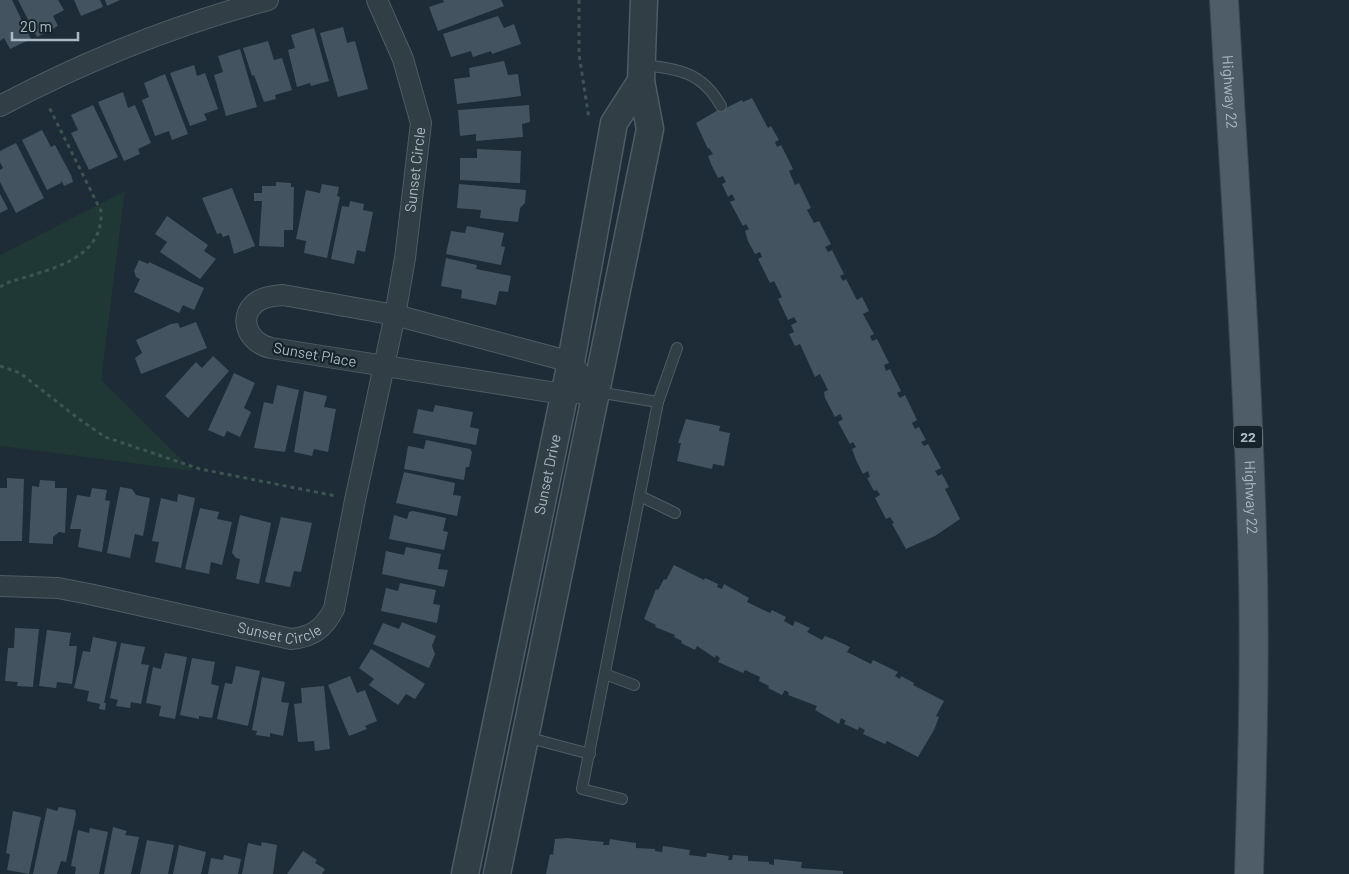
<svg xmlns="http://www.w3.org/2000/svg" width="1349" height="874" font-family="Barlow,sans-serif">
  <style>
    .green { fill: #1f3735 }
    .building { fill: #435460 }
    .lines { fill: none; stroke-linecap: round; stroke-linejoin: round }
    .service-casing { stroke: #4e5c65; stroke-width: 12 }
    .minor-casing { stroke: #4e5c65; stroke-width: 22 }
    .tertiary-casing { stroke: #4e5c65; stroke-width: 29 }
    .primary-casing { stroke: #3a4750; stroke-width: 30 }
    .path { stroke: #3c5452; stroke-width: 3; stroke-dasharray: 4 4; stroke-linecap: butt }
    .service { stroke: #313e46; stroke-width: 10 }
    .minor { stroke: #313e46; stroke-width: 20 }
    .tertiary { stroke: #313e46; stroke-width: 26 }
    .primary { stroke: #4e5d67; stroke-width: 28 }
    .labels { text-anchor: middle; stroke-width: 4.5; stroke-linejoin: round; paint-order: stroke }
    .shield { fill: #16232a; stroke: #7e8c96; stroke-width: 1 }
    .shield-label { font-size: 14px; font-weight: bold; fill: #aab9c4 }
    .street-label { font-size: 15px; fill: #aab9c4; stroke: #16232a }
  </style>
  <rect width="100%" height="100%" fill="#1d2c36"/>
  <polygon class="green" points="125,191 101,380 193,471 0,446 0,255"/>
  <g class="building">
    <polygon points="0,0 12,0 31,39 10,49 4,38 0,41"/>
    <polygon points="18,0 58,0 64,10 53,16 58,26 37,37"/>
    <polygon points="74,0 100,0 103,7 81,16"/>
    <polygon points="105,0 120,0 107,6"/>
    <polygon points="443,0 501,0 504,6 438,31 429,7 444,2"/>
    <polygon points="498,16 504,28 514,24 521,44 492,54 491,51 473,57 471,51 451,57 443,34"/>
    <polygon points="343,27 347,43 355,41 368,89 338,97 320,33"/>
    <polygon points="314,28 329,81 311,86 310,83 297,87 288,50 295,48 291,35"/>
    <polygon points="268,41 274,60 282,58 292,90 275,95 276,99 264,102 254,75 252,76 243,48"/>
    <polygon points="240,49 257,107 226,116 214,75 223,72 218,56"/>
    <polygon points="504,61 508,75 518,74 521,96 457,104 454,79 470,77 469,68"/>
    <polygon points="194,65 197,76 205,73 218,109 204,114 207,120 190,126 170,73"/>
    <polygon points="165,74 188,134 172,140 169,131 155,136 142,100 149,97 144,83"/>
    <polygon points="123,92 128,108 135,105 151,143 138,149 140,154 124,161 98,102"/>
    <polygon points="752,98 768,128 771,126 779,140 775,142 777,147 781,145 793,169 789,171 795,185 799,183 811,208 807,210 814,223 819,221 831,244 825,247 828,252 832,250 844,274 840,276 843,281 846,279 857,300 862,297 869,311 863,314 874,334 870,336 872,341 877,339 889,363 884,365 886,371 890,369 901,391 897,393 900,398 905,395 917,420 912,423 915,429 919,427 926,440 921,442 924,446 928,444 941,468 935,471 938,476 942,474 949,487 945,489 960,519 935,536 906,549 892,524 894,523 890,517 886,519 875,498 880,495 877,490 874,491 867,478 870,477 868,471 863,474 856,460 852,449 856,447 853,442 850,444 838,422 843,419 840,414 835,417 825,398 824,392 828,390 820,374 815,377 800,344 795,346 789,334 794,332 791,325 797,322 794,317 788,320 778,299 782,297 774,281 770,283 758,259 762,257 760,252 755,254 748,241 745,231 749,229 746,224 743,226 730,202 735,200 732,194 728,197 722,184 726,182 723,176 718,178 711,164 708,156 713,154 709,148 708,149 696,123 725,106 726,108 742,100 743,102"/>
    <polygon points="93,105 118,157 89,170 71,133 78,130 71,115"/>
    <polygon points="529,105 530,122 522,124 523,137 476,141 476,134 460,136 458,110"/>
    <polygon points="42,130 51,147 55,145 71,175 73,182 64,186 61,180 61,183 47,190 22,140"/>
    <polygon points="16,143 44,198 16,213 0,182 0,170 3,168 0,162 0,151"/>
    <polygon points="477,149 521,151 520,183 460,180 460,158 477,158"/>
    <polygon points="276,182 291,183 291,187 294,187 293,230 284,230 284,247 259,246 262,201 254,201 254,193 262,193 262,186 276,186"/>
    <polygon points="322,184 339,187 337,196 340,197 327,258 304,253 306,241 296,239 306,190 320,193"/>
    <polygon points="459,184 526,190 525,203 520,208 518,222 480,218 481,210 457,208"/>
    <polygon points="232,188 255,246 234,254 229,235 223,237 221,233 217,234 202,198"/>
    <polygon points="0,194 8,209 0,213"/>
    <polygon points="350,201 364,204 363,210 373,212 365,252 357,250 354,264 331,259 342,206 349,207"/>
    <polygon points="167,216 208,245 204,251 216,259 200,279 160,252 167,242 155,234"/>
    <polygon points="467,226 504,233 501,246 505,247 501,265 446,254 451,231 465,233"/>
    <polygon points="446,258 477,265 476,269 511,276 508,292 499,291 496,305 461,298 462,290 441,286"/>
    <polygon points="139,260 148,264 149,262 204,288 194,310 183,305 179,313 134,292 140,279 136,277 134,271"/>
    <polygon points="196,322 207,348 141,374 135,358 142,353 136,340 171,324 178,323 180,328"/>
    <polygon points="213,356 229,371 188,418 165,396 196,362 202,368"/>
    <polygon points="234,373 255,383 244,408 251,412 240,437 227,431 224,437 208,430"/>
    <polygon points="277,385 299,390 285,452 254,448 264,402 273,404"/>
    <polygon points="304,391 327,396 324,407 336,409 328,452 314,449 312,456 294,452"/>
    <polygon points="435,405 473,412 470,427 479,429 476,445 413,433 418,409 433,412"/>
    <polygon points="686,419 720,426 719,431 730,433 724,466 713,464 712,469 677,461 681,443 678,443"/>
    <polygon points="426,440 470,449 472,452 469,467 466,467 464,480 404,469 408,446 424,449"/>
    <polygon points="404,472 455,483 453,495 461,496 457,516 396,503"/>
    <polygon points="7,478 24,479 22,541 0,541 0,488 7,488"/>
    <polygon points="40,480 55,481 55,488 67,488 65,533 59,532 53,537 53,544 29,543 32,486 39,487"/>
    <polygon points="120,487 132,489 136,495 150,498 143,536 135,534 130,558 107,553"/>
    <polygon points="92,488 107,490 105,500 110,501 102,552 78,547 81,529 70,529 77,495 90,497"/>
    <polygon points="178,494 195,498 181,568 155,562 159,542 152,541 161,498 177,502"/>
    <polygon points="200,508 219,512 217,519 232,522 222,565 211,562 209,574 185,569"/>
    <polygon points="413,511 446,518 443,531 448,532 444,550 389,539 394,515 407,519 409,512"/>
    <polygon points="240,515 271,523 259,584 236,579 240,559 236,558 232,553"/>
    <polygon points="281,517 312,523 301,572 294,571 290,587 265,582"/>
    <polygon points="406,547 441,554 438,569 448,570 444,587 382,574 386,551 404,555"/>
    <polygon points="674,565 704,580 705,578 718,584 717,587 722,589 724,584 749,598 747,602 770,613 772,610 786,617 784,621 793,626 795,621 810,628 807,632 822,640 825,636 835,640 850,647 847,652 871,664 873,660 898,672 895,676 900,679 901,676 914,683 913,685 944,701 936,716 939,717 934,730 918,757 887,741 885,744 863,734 865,730 859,727 858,730 844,724 846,721 841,718 839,724 815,710 817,706 788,695 789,693 785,690 782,695 768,688 769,686 759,681 760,677 745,670 743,673 718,662 720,658 716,655 715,658 697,646 695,650 681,643 682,641 674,637 675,635 655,627 656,625 644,619 656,589 658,590 664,579 666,580"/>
    <polygon points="400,583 436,590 433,604 440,605 437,623 381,611 386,588 398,591"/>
    <polygon points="402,622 436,636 432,646 435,654 429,668 373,644 383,623 399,629"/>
    <polygon points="15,628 39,629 33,687 17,686 18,682 5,681 8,648 14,648"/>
    <polygon points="47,630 71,633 69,646 77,646 72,684 57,682 56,688 39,686"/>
    <polygon points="93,637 117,642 104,703 106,703 105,710 99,709 100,704 87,701 89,691 74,688 83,651 90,652"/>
    <polygon points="121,643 145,647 141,664 149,665 141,704 131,702 130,708 116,706 118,700 110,698"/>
    <polygon points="371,649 425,684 415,699 406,694 398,705 369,685 374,679 359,668"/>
    <polygon points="165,653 187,657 175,719 159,716 161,706 146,703 153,667 161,669"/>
    <polygon points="192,658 215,662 211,684 219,686 212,718 199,716 199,719 180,715"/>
    <polygon points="236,666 260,671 248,726 217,719 225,683 232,684"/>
    <polygon points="350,676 357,693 365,690 377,721 365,726 367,729 349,736 328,685"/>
    <polygon points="262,677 285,682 281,702 289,703 283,736 270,733 270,737 256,735 257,731 252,730"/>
    <polygon points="324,686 330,749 315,751 314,741 298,742 294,704 302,703 301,688"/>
    <polygon points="59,807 75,810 76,814 66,862 61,861 57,874 33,874 47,808 57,811"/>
    <polygon points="13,811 41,817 29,874 7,870 10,854 6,853"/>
    <polygon points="113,827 127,831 125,835 139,837 131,874 104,874"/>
    <polygon points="90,828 108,832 99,874 75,874 76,867 71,866 78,830 89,833"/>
    <polygon points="567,838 604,842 603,845 609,845 610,839 622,841 636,843 636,848 655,849 655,851 662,852 663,846 690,850 689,855 706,857 707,853 729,856 728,860 732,860 733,855 748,856 748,861 769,862 769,864 774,865 774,859 802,862 801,868 843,871 843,874 546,874 550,854 553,855 555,839"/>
    <polygon points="147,840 174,845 168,874 140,874"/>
    <polygon points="262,842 277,845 273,874 242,874 248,843 261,846"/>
    <polygon points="179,845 206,852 201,874 173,874"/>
    <polygon points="303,851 317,860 315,863 325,869 322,874 287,874"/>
    <polygon points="224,855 241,859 238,874 208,874 211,858 223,860"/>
  </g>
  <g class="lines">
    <defs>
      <g id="service">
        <path d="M 643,65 C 679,69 702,72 721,106"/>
        <polyline points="597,392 658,402 582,789 622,799"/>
        <polyline points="658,402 677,348"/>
        <polyline points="640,496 675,513"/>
        <polyline points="605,674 634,685"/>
        <polyline points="526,737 590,754"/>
      </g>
      <g id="minor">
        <path d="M 0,106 C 85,61 174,25 268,0"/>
        <path d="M 283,295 L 395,315 L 571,362 L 595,392 L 563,394 L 271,348 C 246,343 236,313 260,300 C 267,296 275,296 283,295 Z"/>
        <path id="s1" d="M 0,586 L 58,588 L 89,594 L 291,639 C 313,637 324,628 334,609 L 355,500 L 395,315 L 405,258 L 421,123 L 403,59 L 377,0"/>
      </g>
      <g id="tertiary">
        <path id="s2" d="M 465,874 L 571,362 L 614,123 L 641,81"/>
        <polyline points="497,874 650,129 641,81 644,0"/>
      </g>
      <g id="primary">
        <path id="s3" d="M 1224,0 C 1235,192 1249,383 1253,575 C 1255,675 1252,774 1249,874"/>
      </g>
    </defs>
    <use href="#service" class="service-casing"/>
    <use href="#minor" class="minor-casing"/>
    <use href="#tertiary" class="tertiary-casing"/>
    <use href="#primary" class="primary-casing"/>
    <g class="path">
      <polyline points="579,0 579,54 589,119"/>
      <path d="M 0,287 L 7,283 C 44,270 104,262 101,211 L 48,105"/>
      <polyline points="0,366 20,373 79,419 105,437 200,469 336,496"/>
    </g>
    <use href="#service" class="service"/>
    <use href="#minor" class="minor"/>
    <use href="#tertiary" class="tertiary"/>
    <use href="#primary" class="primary"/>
  </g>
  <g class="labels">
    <rect class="shield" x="1234" y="425.5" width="28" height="23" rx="4"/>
    <g class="shield-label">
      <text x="1248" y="442">22</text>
    </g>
    <g class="street-label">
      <text dy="5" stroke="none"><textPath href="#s3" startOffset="92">Highway 22</textPath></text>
      <text dy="5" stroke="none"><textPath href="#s1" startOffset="799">Sunset Circle</textPath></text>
      <text transform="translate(315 355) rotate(10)" y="5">Sunset Place</text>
      <text dy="5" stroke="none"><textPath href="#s2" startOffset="408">Sunset Drive</textPath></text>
      <text dy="5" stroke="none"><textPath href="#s3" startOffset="498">Highway 22</textPath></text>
      <text dy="5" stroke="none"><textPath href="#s1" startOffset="285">Sunset Circle</textPath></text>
    </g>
  </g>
  <path d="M12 32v8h66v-8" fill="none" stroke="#aab9c4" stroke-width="2.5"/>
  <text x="20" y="32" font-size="15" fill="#aab9c4" stroke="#16232a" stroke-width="4" paint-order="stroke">20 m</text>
</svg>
